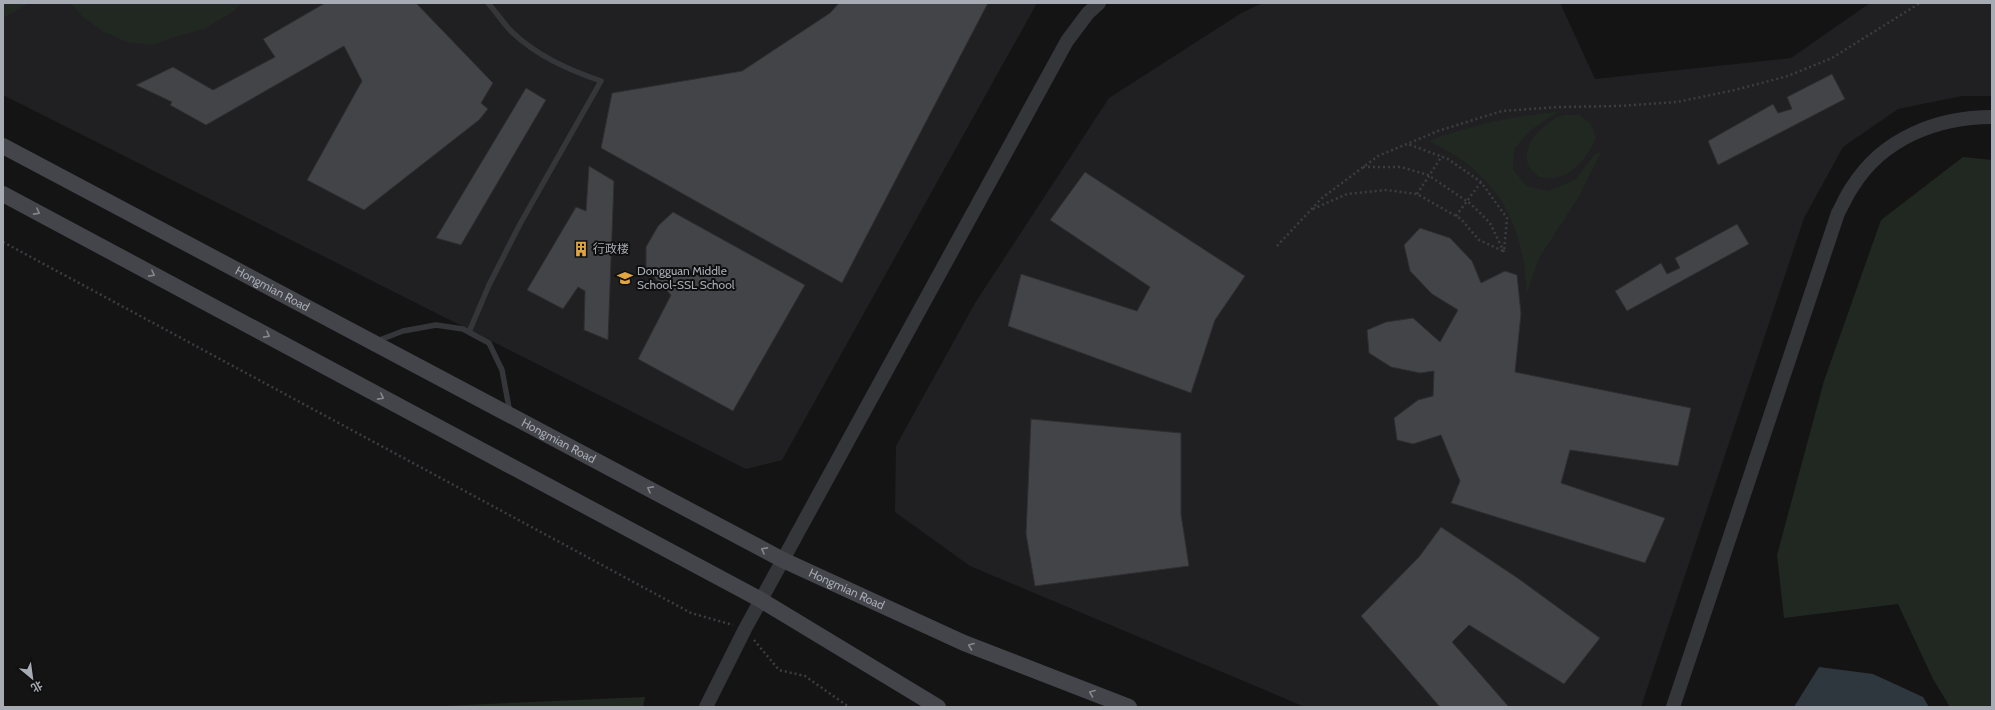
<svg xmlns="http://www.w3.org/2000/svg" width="1995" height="710" font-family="Cabin,'Noto Sans SC',sans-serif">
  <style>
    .built { fill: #202022 }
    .green { fill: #202821 }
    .water { fill: #2e373d }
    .building { fill: #434448; stroke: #2e2e31 }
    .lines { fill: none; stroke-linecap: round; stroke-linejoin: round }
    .path { stroke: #3b3d41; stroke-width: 2.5; stroke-dasharray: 2 3; stroke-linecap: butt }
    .service { stroke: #35363a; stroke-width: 5.5 }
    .tertiary { stroke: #35363a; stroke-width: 14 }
    .secondary { stroke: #43454a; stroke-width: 16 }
    .oneway { stroke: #84878f }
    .labels { text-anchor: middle; stroke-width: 4; stroke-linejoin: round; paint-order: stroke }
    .poi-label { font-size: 12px; fill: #a7abb4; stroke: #0f0f10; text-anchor: start }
    .street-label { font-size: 12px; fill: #a7abb4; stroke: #0f0f10 }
  </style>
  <rect width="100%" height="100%" fill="#141415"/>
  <g class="built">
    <polygon points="3,3 1037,3 782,460 746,469 3,95"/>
    <polygon points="1263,3 1560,3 1595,79 1791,58 1870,3 1992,3 1992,96 1962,96 1898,109 1843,147 1804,218 1641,707 1305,707 970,566 895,512 896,446 975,303 1109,98 1243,12"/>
  </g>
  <g class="green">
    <polygon points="3,3 30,3 5,17 3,17"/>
    <polygon points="70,3 242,3 231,13 204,29 174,37 153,45 127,42 104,32 82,16"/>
    <path d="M 1558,112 L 1532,129 L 1514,149 L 1513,169 L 1526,186 L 1548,191 L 1575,180 L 1595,154 L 1601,152 L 1578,198 L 1539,258 L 1527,293 C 1524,242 1511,201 1471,167 C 1459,156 1443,149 1429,141 C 1471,125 1513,116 1558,112 Z"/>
    <path d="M 1579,115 L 1591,124 L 1596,138 C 1588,155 1578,171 1558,177 C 1553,179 1545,177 1539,177 C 1536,174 1532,171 1530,168 C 1517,148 1544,123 1560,116 C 1565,114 1573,115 1579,115 Z"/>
    <polygon points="1963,157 1992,160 1992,707 1950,707 1933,679 1898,604 1784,618 1777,555 1824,381 1881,220"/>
    <polygon points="645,697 643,707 420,707"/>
  </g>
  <polygon class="water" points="1819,667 1873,674 1923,697 1929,707 1794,707"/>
  <g class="building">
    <polygon points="325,3 416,3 493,83 481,103 488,109 479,120 364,210 307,180 362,81 344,46 206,125 170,105 172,102 136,85 173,67 213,90 275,57 263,39"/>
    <polygon points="839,3 988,3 842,283 601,148 612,93 742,71 830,13"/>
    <polygon points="1832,74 1845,99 1718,165 1708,141 1773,104 1778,113 1792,109 1787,97"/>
    <polygon points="526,88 546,100 461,245 436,238"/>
    <polygon points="589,166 614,181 608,340 584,330 585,291 578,287 563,309 527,290 576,207 586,211"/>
    <polygon points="1085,172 1245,276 1215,320 1191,393 1008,326 1021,274 1137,311 1150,287 1050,220"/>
    <polygon points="673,212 805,285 733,411 638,359 671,295 646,269 646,247 658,226"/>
    <polygon points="1737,224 1749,244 1627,311 1615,291 1661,263 1667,274 1680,268 1675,258"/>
    <polygon points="1420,228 1450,238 1472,261 1481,283 1505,271 1517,275 1521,314 1515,372 1691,408 1678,466 1570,450 1561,483 1665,518 1645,563 1451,503 1460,481 1441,435 1413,444 1397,440 1394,418 1418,400 1433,396 1434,371 1420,373 1391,367 1369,353 1367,330 1386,322 1413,318 1440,342 1458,310 1432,294 1410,271 1404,245"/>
    <polygon points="1031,419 1181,433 1181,514 1189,566 1035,586 1026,534"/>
    <polygon points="1441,527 1519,579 1600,638 1564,684 1469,625 1452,642 1509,707 1440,707 1361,616 1419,557"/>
  </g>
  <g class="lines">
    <g class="path">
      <polyline points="1363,167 1401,167 1428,175 1471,204 1490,223 1504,252 1507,218 1481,182 1448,159 1408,144"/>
      <polyline points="1417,194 1442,156"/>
      <polyline points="1313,209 1347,194 1386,190 1417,194 1461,219 1479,240 1503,251"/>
      <polyline points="1456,216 1481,182"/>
      <polyline points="3,242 691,613 733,625"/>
      <polyline points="1277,246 1322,198 1378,156 1438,131 1502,111 1559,107 1619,106 1677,102 1735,90 1788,76 1832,58 1920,3"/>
      <polyline points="754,640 779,670 805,676 849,707"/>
    </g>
    <g class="service">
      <path d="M 469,332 L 489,285 L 520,224 L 601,81 C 569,70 537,56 512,32 C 503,23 496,12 488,3"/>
      <polyline points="377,341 403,331 436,325 463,329 489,343 502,370 510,413"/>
    </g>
    <g class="tertiary">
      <polyline points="706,707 745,629 1067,41 1088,13 1099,3"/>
      <path d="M 1673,707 L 1838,213 C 1843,204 1847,194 1853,186 C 1883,138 1938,117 1992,117"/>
    </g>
    <g class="secondary">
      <path id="s1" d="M 3,146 L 783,560 L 964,643 L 1129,707"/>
      <polyline points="3,194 761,600 938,707"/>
    </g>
  </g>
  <defs><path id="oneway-chevron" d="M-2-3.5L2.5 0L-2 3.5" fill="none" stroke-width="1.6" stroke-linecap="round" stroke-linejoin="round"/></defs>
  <g class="oneway">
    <use href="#oneway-chevron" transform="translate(37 212) rotate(28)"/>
    <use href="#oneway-chevron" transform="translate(152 274) rotate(28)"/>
    <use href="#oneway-chevron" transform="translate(267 335) rotate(28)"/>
    <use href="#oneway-chevron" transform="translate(381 397) rotate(28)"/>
    <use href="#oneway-chevron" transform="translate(650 489) rotate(-152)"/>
    <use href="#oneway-chevron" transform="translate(764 550) rotate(-152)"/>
    <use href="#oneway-chevron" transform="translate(971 646) rotate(-159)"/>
    <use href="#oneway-chevron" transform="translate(1092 693) rotate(-159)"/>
  </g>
  <defs>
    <symbol id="building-bare" viewBox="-9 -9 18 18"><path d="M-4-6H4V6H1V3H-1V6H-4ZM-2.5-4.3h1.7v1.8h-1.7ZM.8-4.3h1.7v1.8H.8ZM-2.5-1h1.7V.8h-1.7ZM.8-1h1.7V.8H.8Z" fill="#e0a541" stroke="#0f0f10" stroke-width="2.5" paint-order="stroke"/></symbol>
    <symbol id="school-bare" viewBox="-9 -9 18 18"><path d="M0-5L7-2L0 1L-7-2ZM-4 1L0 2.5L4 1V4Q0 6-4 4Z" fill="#e0a541" stroke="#0f0f10" stroke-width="2.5" paint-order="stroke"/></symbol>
  </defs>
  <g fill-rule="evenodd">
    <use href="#building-bare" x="570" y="238" width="22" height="22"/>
    <use href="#school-bare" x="614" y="267" width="22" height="22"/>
  </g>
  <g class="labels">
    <g class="poi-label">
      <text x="593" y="253">行政楼</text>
      <text x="637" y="275">Dongguan Middle<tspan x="637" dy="14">School-SSL School</tspan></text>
    </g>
    <g class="street-label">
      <text dy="4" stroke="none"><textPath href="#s1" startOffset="305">Hongmian Road</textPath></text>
      <text dy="4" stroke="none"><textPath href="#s1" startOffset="629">Hongmian Road</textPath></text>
      <text dy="4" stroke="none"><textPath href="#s1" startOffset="953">Hongmian Road</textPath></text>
    </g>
  </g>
  <rect width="1995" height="710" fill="none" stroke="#a7abb4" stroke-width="8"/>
  <g transform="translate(32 678) rotate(151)" stroke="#0f0f10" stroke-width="3" paint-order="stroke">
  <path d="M0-3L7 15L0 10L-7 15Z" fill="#a7abb4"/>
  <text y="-6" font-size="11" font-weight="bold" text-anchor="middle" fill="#a7abb4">北</text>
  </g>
</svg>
